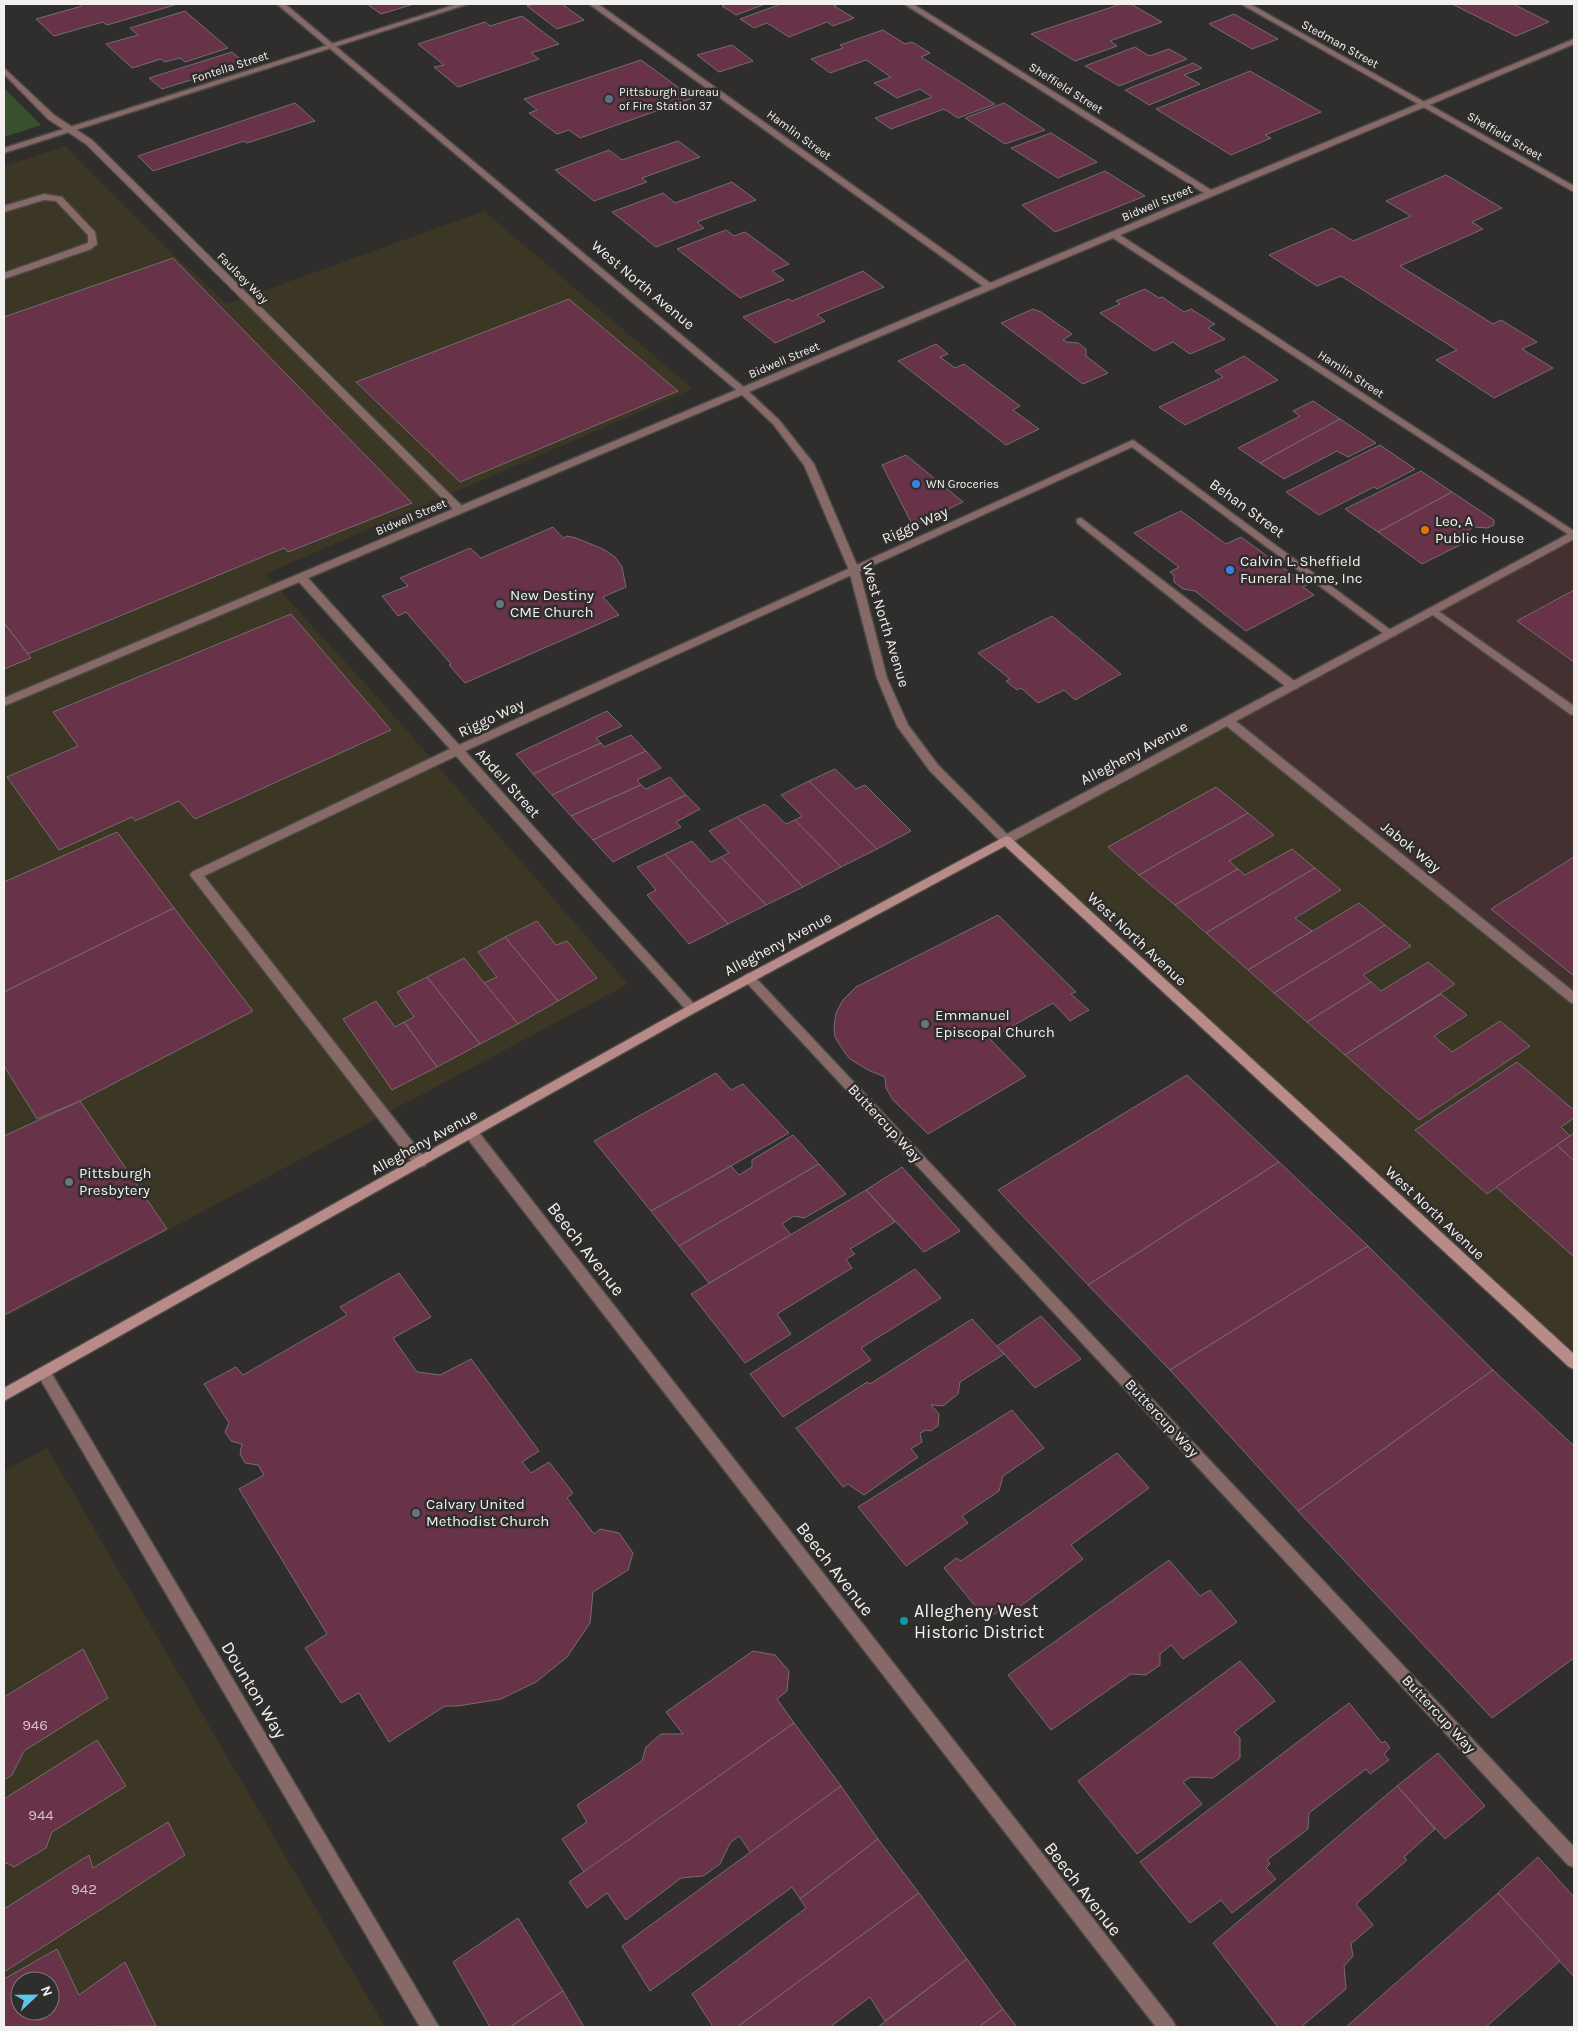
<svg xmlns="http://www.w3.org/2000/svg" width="1578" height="2031" font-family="Karla,sans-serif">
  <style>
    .commercial { fill: #3c3624; fill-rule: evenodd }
    .industrial { fill: #443031 }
    .green { fill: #39502f }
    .building { fill: #683249; stroke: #726e6f; fill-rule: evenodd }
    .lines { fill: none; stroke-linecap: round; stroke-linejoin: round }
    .service-casing { stroke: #4b4947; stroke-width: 3 }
    .minor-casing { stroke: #4b4947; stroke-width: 3 }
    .tertiary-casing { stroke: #4b4947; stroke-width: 3 }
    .secondary-casing { stroke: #4b4947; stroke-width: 3 }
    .service { fill: #876a68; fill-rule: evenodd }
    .minor { fill: #876a68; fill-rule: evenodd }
    .tertiary { fill: #876a68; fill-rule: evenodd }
    .secondary { fill: #b98b88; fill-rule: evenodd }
    .service-dot { fill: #5c6f8a; stroke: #302e2c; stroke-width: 2 }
    .shop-dot { fill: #3f7fe0; stroke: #302e2c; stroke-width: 2 }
    .food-dot { fill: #e8710a; stroke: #302e2c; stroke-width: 2 }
    .worship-dot { fill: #6b7280; stroke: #302e2c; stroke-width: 2 }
    .culture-dot { fill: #0f9aa8; stroke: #302e2c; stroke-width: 2 }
    .labels { text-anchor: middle; stroke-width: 5; stroke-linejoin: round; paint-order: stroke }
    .far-street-label { font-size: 12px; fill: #f2f1ef; stroke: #302e2c }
    .far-poi-label { font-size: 12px; fill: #f2f1ef; stroke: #302e2c; text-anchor: start }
    .street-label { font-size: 15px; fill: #f2f1ef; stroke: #302e2c }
    .poi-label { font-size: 15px; fill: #f2f1ef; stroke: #302e2c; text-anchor: start }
    .near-number-label { font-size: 15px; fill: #d0c1c6 }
    .near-street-label { font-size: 18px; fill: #f2f1ef; stroke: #302e2c }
    .near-poi-label { font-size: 18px; fill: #f2f1ef; stroke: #302e2c; text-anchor: start }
  </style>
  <rect width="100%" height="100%" fill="#302e2c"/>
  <g class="commercial">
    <polygon points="65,146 173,254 227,304 484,211 693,389 265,574 389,710 628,984 4,1318 4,166"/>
    <polygon points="1228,721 1574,999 1574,1363 1006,840"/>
    <path d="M 47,1448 L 385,2027 L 4,2027 L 4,1471 ZM 20,1981 L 50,1981 L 50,2011 L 20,2011 Z"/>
  </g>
  <polygon class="industrial" points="1574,535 1574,999 1228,721"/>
  <polygon class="green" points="4,88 41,125 4,137"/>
  <g class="building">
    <polygon points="80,4 178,4 107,25 103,22 54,36 36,19 82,6"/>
    <polygon points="367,4 414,4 381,14"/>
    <polygon points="535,4 562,4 584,20 557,29 527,6"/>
    <polygon points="727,4 765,4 736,15 722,6"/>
    <polygon points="781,4 839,4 834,6 854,18 833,26 827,22 789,37 767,23 754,28 740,19"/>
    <polygon points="1121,4 1131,4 1162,22 1110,41 1117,46 1075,61 1031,34"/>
    <polygon points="1452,4 1513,4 1549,22 1516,36"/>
    <polygon points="185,11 228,48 185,62 180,58 165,62 161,59 132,68 106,44 138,35 130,28"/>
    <polygon points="1234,14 1278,39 1252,49 1209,24"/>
    <polygon points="522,16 559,44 531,53 539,59 458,87 434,67 444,65 418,44 485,22 490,26"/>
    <polygon points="883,30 905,44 912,42 930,53 921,57 995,104 958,118 944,109 891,129 875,118 932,97 920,89 897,98 874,83 891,77 866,60 830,73 811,59 843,48 840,45"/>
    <polygon points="732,45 753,61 719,72 697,55"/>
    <polygon points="1135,47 1149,56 1169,49 1187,59 1119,86 1085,66"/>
    <polygon points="232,52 245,63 162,89 149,78"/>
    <polygon points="641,60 693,98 580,138 569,130 557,134 529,113 537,110 524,99"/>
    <polygon points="1193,63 1202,68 1184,75 1200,84 1149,105 1125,90"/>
    <polygon points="1250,71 1321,112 1265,135 1271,138 1231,155 1156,109"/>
    <polygon points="295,103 315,121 247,143 244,141 153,171 138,156"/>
    <polygon points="1004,103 1045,130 1005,144 965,118"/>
    <polygon points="1051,133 1097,162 1058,178 1011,148"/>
    <polygon points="678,141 700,157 642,178 647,182 594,201 555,170 609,150 622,160"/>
    <polygon points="1105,171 1145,196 1055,232 1022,205"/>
    <polygon points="1446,175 1502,208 1472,222 1483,229 1400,266 1493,324 1501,320 1537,342 1522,349 1553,368 1494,398 1436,360 1457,350 1341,276 1317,286 1269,255 1332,228 1353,241 1411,216 1386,201"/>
    <polygon points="732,182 756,200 697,222 704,228 656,247 612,212 663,193 675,203"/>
    <polygon points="726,230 734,236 745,232 789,264 772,271 784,280 740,298 677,249"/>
    <polygon points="173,258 412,503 288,552 284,548 28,654 4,623 4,317"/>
    <polygon points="863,271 884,287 817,315 825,321 775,343 743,317 789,299 792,301"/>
    <polygon points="1145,289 1159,298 1162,297 1184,312 1191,309 1215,324 1208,328 1225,339 1190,354 1173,342 1154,351 1100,313 1120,304 1116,301"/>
    <polygon points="569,299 678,391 460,482 356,382"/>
    <polygon points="1033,309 1041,312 1072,334 1063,340 1067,342 1078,343 1086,349 1086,356 1108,373 1083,384 1001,323"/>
    <polygon points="936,344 948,354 940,357 955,368 964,364 1020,406 1013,410 1039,429 1006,445 898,361"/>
    <polygon points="1244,356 1278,380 1185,425 1159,407 1223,377 1215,371"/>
    <polygon points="1313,401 1340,419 1260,463 1238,448 1300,416 1293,411"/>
    <polygon points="1340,419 1376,443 1348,457 1337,451 1284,479 1260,463"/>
    <polygon points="1380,445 1415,469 1377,489 1374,487 1319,515 1286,492"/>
    <polygon points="906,455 963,502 913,526 882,465"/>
    <polygon points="1421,471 1452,492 1378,532 1345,509"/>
    <polygon points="1452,492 1494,520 1494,525 1487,528 1474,527 1464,533 1467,538 1464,543 1422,564 1378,532"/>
    <polygon points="1181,511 1226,544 1241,537 1307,585 1303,587 1314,595 1246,631 1195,591 1183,589 1174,582 1174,575 1170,572 1179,567 1134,533"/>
    <polygon points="553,527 563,538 567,536 576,538 603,549 615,557 622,567 626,587 603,597 619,615 465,683 449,665 451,664 406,612 398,616 382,596 408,586 400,578 470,548 481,558"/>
    <polygon points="1574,590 1574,662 1517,621"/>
    <polygon points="291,614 391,730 195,819 179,801 135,821 132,817 59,850 7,777 78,746 53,712"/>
    <polygon points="1052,616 1121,674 1075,700 1064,690 1038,703 1021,688 1017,690 1006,681 1010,679 978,653"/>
    <polygon points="4,623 31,658 4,669"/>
    <polygon points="607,711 622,726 596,738 601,743 533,774 516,754"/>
    <polygon points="631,735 646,751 552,795 533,774 601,743 604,747"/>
    <polygon points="646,751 661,768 637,780 641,785 571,816 552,795"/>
    <polygon points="835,769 856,789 865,785 911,831 877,849 809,781"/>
    <polygon points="670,777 686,795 593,840 571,816 641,785 646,789"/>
    <polygon points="809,781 877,849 841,867 795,820 802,816 781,795"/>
    <polygon points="1216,787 1248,813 1139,875 1108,847"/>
    <polygon points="686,795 700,809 676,822 681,827 613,862 593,840"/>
    <polygon points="765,804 786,824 795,820 841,867 803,887 737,817"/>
    <polygon points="1248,813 1274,835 1229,861 1238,869 1175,905 1139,875"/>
    <polygon points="737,817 803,887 766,905 721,857 729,853 709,831"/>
    <polygon points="117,832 174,908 4,992 4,882"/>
    <polygon points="692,841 711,862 721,857 766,905 728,924 665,854"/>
    <polygon points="1292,849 1315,868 1206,933 1175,905 1238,869 1245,875"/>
    <polygon points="665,854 728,924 689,944 647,895 656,890 637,867"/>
    <polygon points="1574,857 1574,976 1491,909"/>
    <polygon points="1315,868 1341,890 1295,918 1312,931 1248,970 1206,933"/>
    <polygon points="1359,903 1385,925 1274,993 1248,970"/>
    <polygon points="174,908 253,1011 80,1101 37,1119 4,1066 4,992"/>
    <polygon points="998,915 1076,992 1071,994 1089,1010 1070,1021 1053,1003 990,1039 1026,1076 928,1134 893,1100 886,1088 885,1077 868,1070 850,1059 845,1053 835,1037 834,1027 836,1013 843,1000 856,987"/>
    <polygon points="537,921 556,945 567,941 597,978 558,1001 505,937"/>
    <polygon points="1385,925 1411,946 1363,975 1371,982 1307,1022 1274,993"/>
    <polygon points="505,937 558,1001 518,1024 484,983 497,977 478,952"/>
    <polygon points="464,958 518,1024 480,1044 427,977"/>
    <polygon points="1428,962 1455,984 1345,1055 1307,1022 1371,982 1381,991"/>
    <polygon points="427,977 480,1044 437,1067 404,1022 414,1017 397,992"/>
    <polygon points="1441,994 1467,1015 1434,1036 1452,1052 1500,1021 1530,1046 1419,1120 1345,1055"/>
    <polygon points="376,1001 395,1027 404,1022 437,1067 392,1090 343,1019"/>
    <polygon points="1517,1062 1574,1110 1574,1118 1561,1127 1570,1136 1487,1194 1415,1130"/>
    <polygon points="716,1073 731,1090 743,1084 789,1133 651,1211 594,1141"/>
    <polygon points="1187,1075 1279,1162 1088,1285 998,1190"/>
    <polygon points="80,1101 167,1229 4,1315 4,1136"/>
    <polygon points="1574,1133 1574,1161 1557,1145"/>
    <polygon points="793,1135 819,1164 679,1246 651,1211 731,1166 739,1175 752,1167 752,1160"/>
    <polygon points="1557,1145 1574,1161 1574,1257 1496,1187"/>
    <polygon points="1279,1162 1368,1246 1170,1370 1088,1285"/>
    <polygon points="819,1164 846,1194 804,1218 794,1216 782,1224 791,1235 709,1283 679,1246"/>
    <polygon points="902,1167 960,1231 924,1252 866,1190"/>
    <polygon points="866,1190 895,1222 850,1249 855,1254 846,1259 852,1268 777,1314 791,1334 745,1363 691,1294"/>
    <polygon points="1368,1246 1493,1370 1298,1511 1170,1370"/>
    <polygon points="915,1269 941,1298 861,1348 871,1360 783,1417 750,1374"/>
    <polygon points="399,1273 431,1317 393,1338 417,1372 440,1375 471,1359 539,1451 522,1462 531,1473 549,1462 573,1493 567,1498 594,1534 600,1529 619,1533 633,1553 628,1570 593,1592 590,1623 567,1657 536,1682 501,1699 458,1706 445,1706 389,1742 359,1693 341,1703 305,1648 327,1634 239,1489 264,1475 258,1465 245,1463 240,1454 242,1444 231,1441 225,1432 229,1423 204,1384 236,1367 243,1375 347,1315 340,1307"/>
    <polygon points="1041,1316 1081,1359 1035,1388 997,1346"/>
    <polygon points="972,1319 1004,1354 960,1382 958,1394 943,1406 931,1405 939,1414 938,1426 930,1431 926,1430 920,1433 922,1442 911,1449 918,1457 864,1495 848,1484 843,1487 796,1428 867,1382 870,1384"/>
    <polygon points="1493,1370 1574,1446 1574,1658 1492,1718 1298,1511"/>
    <polygon points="1012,1410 1044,1448 1003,1476 999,1491 962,1516 968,1523 906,1566 858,1507"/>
    <polygon points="1117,1453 1149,1488 1071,1545 1083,1559 1009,1615 1003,1609 986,1619 944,1568 956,1558 961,1561"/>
    <polygon points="1169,1560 1200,1596 1210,1590 1237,1622 1183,1659 1171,1645 1160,1654 1160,1665 1146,1675 1131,1674 1051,1730 1008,1675"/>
    <polygon points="83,1649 108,1698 24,1751 12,1775 4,1780 4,1697"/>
    <polygon points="753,1651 775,1655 789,1671 787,1691 777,1699 794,1723 584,1872 562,1839 587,1822 577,1805 642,1761 646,1747 661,1734 683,1734 666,1712"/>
    <polygon points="1240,1661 1275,1701 1234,1732 1240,1738 1240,1758 1213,1778 1191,1777 1183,1782 1202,1804 1137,1854 1078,1781"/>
    <polygon points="1349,1703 1382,1743 1385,1741 1390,1748 1384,1754 1389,1760 1370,1774 1366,1769 1309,1813 1308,1829 1267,1860 1270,1864 1266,1868 1276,1879 1232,1913 1221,1900 1190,1923 1140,1862"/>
    <polygon points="794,1723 841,1786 751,1853 739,1836 730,1843 720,1864 703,1876 681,1878 626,1920 607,1893 587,1908 569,1882"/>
    <polygon points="97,1740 126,1786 52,1832 46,1848 14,1867 7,1863 4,1865 4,1799"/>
    <polygon points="1438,1753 1485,1806 1445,1839 1397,1786"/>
    <polygon points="841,1786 878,1839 800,1899 792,1887 650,1991 622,1946"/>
    <polygon points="1397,1786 1435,1829 1404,1857 1407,1860 1356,1904 1373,1925 1351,1944 1353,1956 1344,1966 1346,1989 1301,2027 1278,2027 1213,1943"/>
    <polygon points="168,1822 185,1855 4,1972 4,1909 89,1855 93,1868"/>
    <polygon points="878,1839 919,1893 737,2027 713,2027 692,1994 806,1908 800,1899"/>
    <polygon points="1538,1857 1574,1897 1574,1977 1498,1893"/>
    <polygon points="919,1893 967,1959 885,2021 870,1997 830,2027 737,2027"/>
    <polygon points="1498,1893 1560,1961 1486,2027 1346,2027"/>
    <polygon points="518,1918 563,1991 510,2027 490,2027 453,1962"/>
    <path d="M 57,1949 L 79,1995 L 125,1962 L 156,2026 L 4,2027 L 4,1979 ZM 20,1981 L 50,1981 L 50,2011 L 20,2011 Z"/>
    <polygon points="967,1959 1003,2009 979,2027 878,2027"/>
    <polygon points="563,1991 584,2027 510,2027"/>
    <polygon points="1003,2009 1017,2027 979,2027"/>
  </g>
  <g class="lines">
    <defs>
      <g id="service">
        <polygon points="589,4 598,4 993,285 993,289 987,289"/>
        <polygon points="1241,4 1250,4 1574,186 1574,192"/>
        <polygon points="4,68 54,115 92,140 464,508 464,512 456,512 86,144 48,119 4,74"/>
        <polygon points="44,194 62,197 95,232 97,244 91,249 4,279 4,273 88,243 88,235 56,201 44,200 4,212 4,206"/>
        <polygon points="1081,518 1297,683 1298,686 1297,689 1289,689 1206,626 1077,523 1077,519"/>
      </g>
      <g id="minor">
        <polygon points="457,4 468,4 4,153 4,148"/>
        <polygon points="904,4 913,4 1211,190 1574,39 1574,44 1120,235 1574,531 1574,538 1113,238 308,578 459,745 1133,440 1396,634 1395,636 1387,636 1132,447 465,751 696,1006 698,1009 696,1012 688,1012 456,756 204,876 425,1158 427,1162 425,1166 420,1167 415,1166 190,875 192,872 450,749 299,582 4,706 4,698 1204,193"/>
        <polygon points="1434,608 1574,706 1574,715 1570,714 1430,613 1429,611 1430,609"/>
        <polygon points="1228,717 1232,718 1574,992 1574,1004 1570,1002 1224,724 1222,721"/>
        <polygon points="749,973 753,975 1574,1847 1574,1867 1568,1865 745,981 743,978 745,975"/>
        <polygon points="472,1129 477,1130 1173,2021 1176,2027 1156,2027 467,1138 465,1134 467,1130"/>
        <polygon points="44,1367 49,1369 439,2027 420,2027 39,1377 37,1373 39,1369"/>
      </g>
      <polygon id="tertiary" points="277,4 285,4 746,389 779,420 814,464 859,570 887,678 908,725 938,765 1007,834 1570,533 1574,532 1574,539 1010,843 1002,843 930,771 897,726 877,678 849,570 804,465 773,424 740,393"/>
      <polygon id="secondary" points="1006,836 1010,837 1574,1354 1574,1369 1569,1367 1005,846 696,1012 4,1401 4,1388 688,1006"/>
    </defs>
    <use href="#service" class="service-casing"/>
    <use href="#minor" class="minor-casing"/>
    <use href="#tertiary" class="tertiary-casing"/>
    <use href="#secondary" class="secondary-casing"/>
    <use href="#service" class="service"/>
    <use href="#minor" class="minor"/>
    <use href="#tertiary" class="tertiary"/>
    <use href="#secondary" class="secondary"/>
  </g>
  <circle class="service-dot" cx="609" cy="99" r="5"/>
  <g class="shop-dot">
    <circle cx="916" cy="484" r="5"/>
    <circle cx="1230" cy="570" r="5"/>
  </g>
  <circle class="food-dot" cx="1425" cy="530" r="5"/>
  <g class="worship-dot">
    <circle cx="500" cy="604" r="5"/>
    <circle cx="925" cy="1024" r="5"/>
    <circle cx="69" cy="1182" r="5"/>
    <circle cx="416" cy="1513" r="5"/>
  </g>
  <circle class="culture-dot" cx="904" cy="1621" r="5"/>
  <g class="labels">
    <g class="far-street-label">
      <text transform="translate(1340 44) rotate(29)" y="4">Stedman Street</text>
      <text transform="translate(230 67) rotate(-18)" y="4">Fontella Street</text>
      <text transform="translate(1066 88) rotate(32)" y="4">Sheffield Street</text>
      <text transform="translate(799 135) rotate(36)" y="4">Hamlin Street</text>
      <text transform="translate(1505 136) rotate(30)" y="4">Sheffield Street</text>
      <text transform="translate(1157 203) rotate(-23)" y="4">Bidwell Street</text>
      <text transform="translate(243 278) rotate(45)" y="4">Faulsey Way</text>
      <text transform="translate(784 360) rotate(-23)" y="4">Bidwell Street</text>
      <text transform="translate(1351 374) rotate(33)" y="4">Hamlin Street</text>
      <text transform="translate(411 517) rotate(-23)" y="4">Bidwell Street</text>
    </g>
    <g class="far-poi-label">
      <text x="619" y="96">Pittsburgh Bureau<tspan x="619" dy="14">of Fire Station 37</tspan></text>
      <text x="926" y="488">WN Groceries</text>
    </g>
    <g class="street-label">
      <text transform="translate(643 285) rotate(40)" y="5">West North Avenue</text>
      <text transform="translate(1247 508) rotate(36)" y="5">Behan Street</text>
      <text transform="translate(915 525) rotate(-24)" y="5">Riggo Way</text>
      <text transform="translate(886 625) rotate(73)" y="5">West North Avenue</text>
      <text transform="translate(491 718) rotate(-25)" y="5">Riggo Way</text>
      <text transform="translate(1134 753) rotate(-28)" y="5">Allegheny Avenue</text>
      <text transform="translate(508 783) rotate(48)" y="5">Abdell Street</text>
      <text transform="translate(1411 847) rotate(39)" y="5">Jabok Way</text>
      <text transform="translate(1137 939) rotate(43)" y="5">West North Avenue</text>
      <text transform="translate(778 944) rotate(-28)" y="5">Allegheny Avenue</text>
      <text transform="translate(885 1123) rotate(47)" y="5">Buttercup Way</text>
      <text transform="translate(424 1142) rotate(-29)" y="5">Allegheny Avenue</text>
      <text transform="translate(1435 1213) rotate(43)" y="5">West North Avenue</text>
      <text transform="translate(1162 1418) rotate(47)" y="5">Buttercup Way</text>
      <text transform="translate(1439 1714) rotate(47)" y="5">Buttercup Way</text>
    </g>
    <g class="poi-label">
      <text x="1435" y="526">Leo, A<tspan x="1435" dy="17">Public House</tspan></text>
      <text x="1240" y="566">Calvin L. Sheffield<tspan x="1240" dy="17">Funeral Home, Inc</tspan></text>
      <text x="510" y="600">New Destiny<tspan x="510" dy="17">CME Church</tspan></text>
      <text x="935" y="1020">Emmanuel<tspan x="935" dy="17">Episcopal Church</tspan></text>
      <text x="79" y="1178">Pittsburgh<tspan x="79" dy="17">Presbytery</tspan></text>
      <text x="426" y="1509">Calvary United<tspan x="426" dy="17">Methodist Church</tspan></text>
    </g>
    <g class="near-number-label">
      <text x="35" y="1730">946</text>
      <text x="41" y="1820">944</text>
      <text x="84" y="1894">942</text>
    </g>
    <g class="near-street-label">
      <text transform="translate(586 1249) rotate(52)" y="6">Beech Avenue</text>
      <text transform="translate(835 1569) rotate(52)" y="6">Beech Avenue</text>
      <text transform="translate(254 1690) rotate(59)" y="6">Dounton Way</text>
      <text transform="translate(1083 1889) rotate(52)" y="6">Beech Avenue</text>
    </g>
    <g class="near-poi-label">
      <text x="914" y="1617">Allegheny West<tspan x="914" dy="21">Historic District</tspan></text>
    </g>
  </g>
  <rect width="1578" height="2031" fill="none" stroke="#f2f1ef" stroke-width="10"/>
  <g transform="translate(35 1996) rotate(68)"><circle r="24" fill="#302e2c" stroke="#7e7c7a"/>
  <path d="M0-4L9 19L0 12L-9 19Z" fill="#5cc7e7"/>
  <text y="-8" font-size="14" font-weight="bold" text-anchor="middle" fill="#f2f1ef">N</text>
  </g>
</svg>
